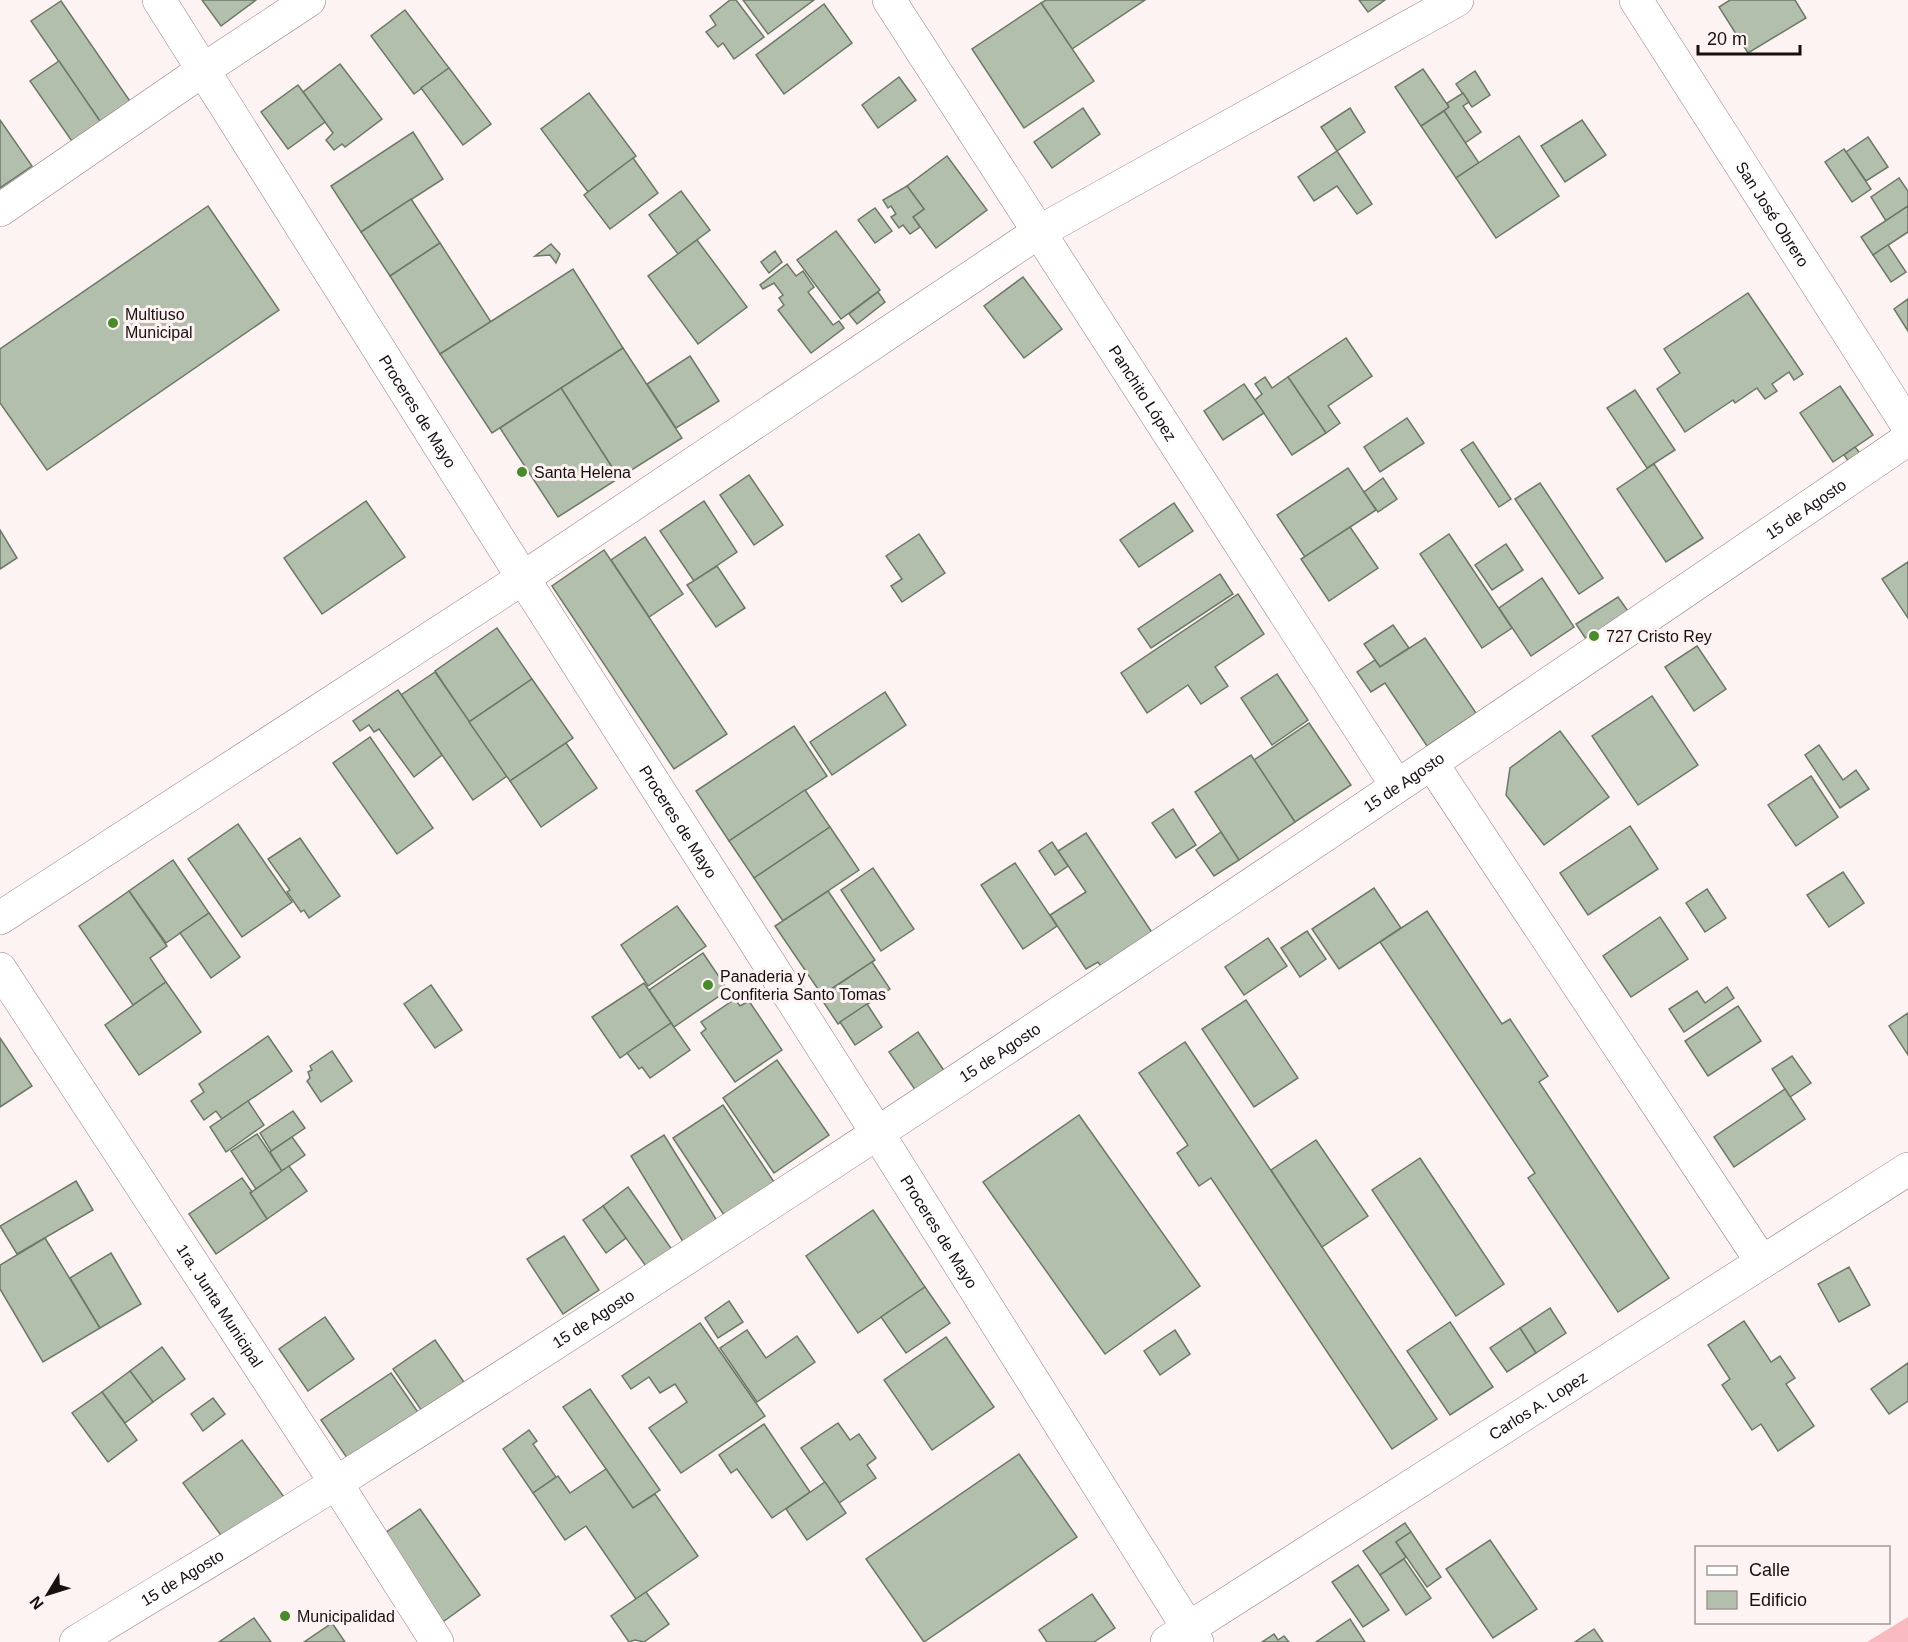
<svg xmlns="http://www.w3.org/2000/svg" width="1908" height="1642" font-family="Arial,sans-serif">
  <style>
    .green { fill: #f9babf }
    .building { fill: #b2bfad; stroke: #6c7968; stroke-width: 1.5 }
    .lines { fill: none; stroke-linecap: round; stroke-linejoin: round }
    .street-casing { stroke: #957e7f; stroke-width: 34 }
    .street { stroke: #fff; stroke-width: 33 }
    .poi-dot { fill: #488a2c; stroke: #fef3f3; stroke-width: 2 }
    .labels { text-anchor: middle; stroke-width: 6; stroke-linejoin: round; paint-order: stroke }
    .street-label { font-size: 16px; fill: #180f10; stroke: #fef3f3 }
    .poi-label { font-size: 16px; fill: #180f10; stroke: #fef3f3; text-anchor: start }
  </style>
  <rect width="100%" height="100%" fill="#fef3f3"/>
  <polygon class="green" points="1908,1617 1908,1642 1867,1642"/>
  <g class="building">
    <polygon points="202,0 256,0 221,26"/>
    <polygon points="730,0 736,0 764,37 734,59 723,43 718,47 706,32 716,25 710,16"/>
    <polygon points="743,0 814,0 768,34"/>
    <polygon points="1046,0 1145,0 1072,49 1041,3"/>
    <polygon points="1359,0 1385,0 1368,12"/>
    <polygon points="1730,0 1795,0 1806,18 1748,53 1719,7"/>
    <polygon points="61,1 134,107 104,127 31,21"/>
    <polygon points="1041,3 1094,81 1024,128 972,49"/>
    <polygon points="824,4 852,43 784,94 756,55"/>
    <polygon points="405,10 449,68 414,94 371,36"/>
    <polygon points="59,61 104,127 76,147 30,81"/>
    <polygon points="340,64 382,119 345,147 342,144 334,150 326,140 333,133 303,92"/>
    <polygon points="449,68 491,124 463,145 421,88"/>
    <polygon points="1423,69 1449,107 1421,126 1395,87"/>
    <polygon points="1475,71 1490,95 1472,107 1456,84"/>
    <polygon points="899,77 916,100 878,128 862,105"/>
    <polygon points="298,85 325,122 288,149 261,112"/>
    <polygon points="589,93 636,156 588,192 541,129"/>
    <polygon points="1463,93 1469,102 1463,106 1481,132 1465,143 1444,111 1449,107 1447,103"/>
    <polygon points="1083,108 1100,134 1052,168 1034,142"/>
    <polygon points="1350,108 1365,132 1337,151 1321,127"/>
    <polygon points="1444,111 1479,163 1456,178 1421,126"/>
    <polygon points="0,120 32,166 0,188"/>
    <polygon points="1582,120 1606,155 1565,182 1541,146"/>
    <polygon points="413,132 443,179 361,232 331,186"/>
    <polygon points="1519,136 1559,196 1496,238 1456,178"/>
    <polygon points="1868,137 1888,167 1866,181 1846,152"/>
    <polygon points="1844,149 1871,189 1852,202 1825,162"/>
    <polygon points="1337,151 1372,204 1357,214 1337,186 1314,201 1298,177"/>
    <polygon points="947,156 987,210 936,248 913,217 924,209 907,186"/>
    <polygon points="633,158 658,193 610,229 584,195"/>
    <polygon points="1899,178 1908,191 1908,206 1886,221 1871,197"/>
    <polygon points="907,186 924,209 913,217 920,227 910,234 903,225 899,228 891,217 896,214 891,206 888,208 883,200"/>
    <polygon points="681,191 710,230 678,254 649,215"/>
    <polygon points="411,199 440,243 390,276 361,232"/>
    <polygon points="208,206 279,310 47,470 0,403 0,349"/>
    <polygon points="1908,206 1908,232 1873,255 1861,237"/>
    <polygon points="875,208 892,231 875,243 858,220"/>
    <polygon points="836,231 880,290 841,319 797,260"/>
    <polygon points="697,240 747,307 698,344 648,276"/>
    <polygon points="440,243 491,322 440,354 390,276"/>
    <polygon points="551,244 560,254 556,263 550,255 535,256"/>
    <polygon points="1888,245 1906,272 1891,282 1873,255"/>
    <polygon points="775,251 782,262 769,273 761,262"/>
    <polygon points="787,264 796,276 803,271 814,287 808,292 833,325 839,321 844,328 811,353 778,310 784,305 779,298 783,295 774,283 763,289 760,285"/>
    <polygon points="573,269 623,348 492,433 440,354"/>
    <polygon points="1023,277 1062,329 1024,358 984,306"/>
    <polygon points="878,292 885,302 857,324 849,314"/>
    <polygon points="1748,293 1803,374 1794,380 1789,372 1772,384 1777,391 1765,399 1757,388 1735,403 1733,400 1685,432 1657,389 1680,373 1664,349"/>
    <polygon points="1908,299 1908,331 1894,309"/>
    <polygon points="1346,338 1372,376 1328,406 1340,423 1326,433 1288,377"/>
    <polygon points="623,348 682,438 619,478 561,388"/>
    <polygon points="690,356 719,401 676,428 647,384"/>
    <polygon points="1265,377 1272,388 1288,377 1326,433 1292,455 1255,400 1262,394 1255,384"/>
    <polygon points="1244,384 1264,413 1223,440 1204,411"/>
    <polygon points="1840,386 1873,435 1833,462 1800,413"/>
    <polygon points="561,388 619,478 558,517 500,428"/>
    <polygon points="1635,390 1675,450 1647,468 1607,408"/>
    <polygon points="1407,418 1424,443 1380,472 1364,447"/>
    <polygon points="1473,442 1511,499 1499,507 1461,450"/>
    <polygon points="1855,447 1863,457 1851,465 1844,455"/>
    <polygon points="1654,464 1703,538 1666,562 1617,489"/>
    <polygon points="1348,468 1376,510 1305,557 1277,515"/>
    <polygon points="749,475 783,525 754,545 720,495"/>
    <polygon points="1383,478 1397,499 1378,512 1364,492"/>
    <polygon points="1540,483 1603,578 1579,594 1515,499"/>
    <polygon points="366,501 405,557 322,614 284,558"/>
    <polygon points="704,501 737,552 694,581 660,531"/>
    <polygon points="1174,503 1193,531 1139,567 1120,540"/>
    <polygon points="1350,527 1378,568 1329,601 1301,559"/>
    <polygon points="0,530 17,558 0,569"/>
    <polygon points="919,534 945,573 902,602 891,586 902,579 886,556"/>
    <polygon points="1449,534 1512,628 1482,648 1420,554"/>
    <polygon points="645,537 683,594 649,617 611,560"/>
    <polygon points="1506,544 1523,570 1492,590 1475,565"/>
    <polygon points="604,550 727,734 674,769 552,586"/>
    <polygon points="1908,562 1908,618 1882,579"/>
    <polygon points="717,566 745,608 716,627 687,585"/>
    <polygon points="1220,574 1233,594 1151,648 1138,629"/>
    <polygon points="1542,578 1574,627 1531,656 1499,608"/>
    <polygon points="1238,594 1264,634 1215,667 1228,686 1201,704 1188,685 1147,713 1121,673"/>
    <polygon points="1618,597 1630,614 1588,642 1576,624"/>
    <polygon points="1393,625 1409,648 1380,667 1364,644"/>
    <polygon points="497,628 532,679 469,722 435,671"/>
    <polygon points="1425,638 1476,713 1427,746 1385,683 1371,692 1357,672 1375,660 1380,667"/>
    <polygon points="1697,646 1726,689 1694,711 1665,667"/>
    <polygon points="435,672 507,776 473,800 401,695"/>
    <polygon points="1277,674 1308,720 1272,745 1241,698"/>
    <polygon points="532,679 573,738 510,781 469,722"/>
    <polygon points="398,690 442,755 414,777 379,729 374,732 369,725 360,731 353,721"/>
    <polygon points="885,692 906,725 832,775 810,742"/>
    <polygon points="1652,696 1698,765 1638,805 1592,736"/>
    <polygon points="1309,723 1351,785 1295,822 1254,760"/>
    <polygon points="794,726 827,776 729,841 696,791"/>
    <polygon points="1560,731 1609,797 1544,845 1506,795 1510,768"/>
    <polygon points="370,737 433,828 397,854 333,763"/>
    <polygon points="566,743 597,788 541,827 510,781"/>
    <polygon points="1819,745 1843,780 1856,770 1869,789 1840,808 1805,755"/>
    <polygon points="1251,755 1295,822 1239,860 1195,792"/>
    <polygon points="1811,776 1838,817 1796,846 1768,805"/>
    <polygon points="805,790 830,827 754,878 729,841"/>
    <polygon points="1173,809 1196,845 1176,858 1152,823"/>
    <polygon points="238,824 292,902 242,937 188,859"/>
    <polygon points="1630,826 1658,869 1588,915 1560,873"/>
    <polygon points="830,827 859,870 783,921 754,878"/>
    <polygon points="1221,832 1239,860 1214,876 1196,850"/>
    <polygon points="1086,833 1157,940 1106,973 1098,962 1086,969 1050,915 1086,892 1058,851"/>
    <polygon points="300,838 340,896 309,918 304,910 301,912 287,892 290,890 268,859"/>
    <polygon points="1052,842 1068,866 1055,875 1039,851"/>
    <polygon points="173,860 209,913 166,943 129,891"/>
    <polygon points="1015,863 1057,926 1023,949 981,885"/>
    <polygon points="873,868 914,929 881,951 841,890"/>
    <polygon points="1843,872 1864,903 1829,927 1807,895"/>
    <polygon points="1374,888 1401,928 1339,969 1312,929"/>
    <polygon points="1707,889 1726,918 1705,932 1686,903"/>
    <polygon points="129,891 167,946 150,958 166,982 133,1005 79,926"/>
    <polygon points="828,891 875,960 822,995 775,926"/>
    <polygon points="677,906 706,946 648,986 621,945"/>
    <polygon points="1427,911 1502,1024 1510,1019 1548,1076 1539,1082 1669,1278 1618,1312 1528,1178 1535,1173 1380,942"/>
    <polygon points="209,913 240,957 211,978 180,933"/>
    <polygon points="1660,917 1688,959 1631,997 1603,956"/>
    <polygon points="1307,931 1326,959 1300,977 1281,948"/>
    <polygon points="1268,938 1287,966 1244,995 1225,967"/>
    <polygon points="703,953 728,990 674,1027 649,990"/>
    <polygon points="872,962 890,989 838,1024 820,997"/>
    <polygon points="166,982 201,1032 139,1075 105,1025"/>
    <polygon points="644,983 671,1023 620,1058 592,1017"/>
    <polygon points="431,985 462,1030 435,1048 404,1004"/>
    <polygon points="1727,987 1734,998 1684,1032 1669,1009 1697,991 1705,1003"/>
    <polygon points="735,999 740,1006 749,1001 782,1050 735,1082 701,1033 706,1029 701,1022"/>
    <polygon points="1246,1000 1298,1078 1254,1107 1202,1029"/>
    <polygon points="867,1004 882,1027 855,1045 840,1022"/>
    <polygon points="1738,1006 1761,1041 1708,1076 1685,1041"/>
    <polygon points="1908,1013 1908,1055 1889,1026"/>
    <polygon points="671,1023 690,1050 650,1078 642,1067 639,1069 627,1053"/>
    <polygon points="918,1032 945,1072 916,1091 889,1052"/>
    <polygon points="268,1036 292,1071 222,1119 216,1111 204,1120 191,1101 204,1092 199,1084"/>
    <polygon points="0,1038 32,1086 0,1107"/>
    <polygon points="1185,1042 1437,1419 1392,1449 1211,1178 1199,1186 1177,1153 1188,1145 1139,1073"/>
    <polygon points="332,1051 352,1081 321,1102 307,1081 310,1078 308,1072 312,1070 310,1066"/>
    <polygon points="1792,1056 1811,1083 1790,1097 1772,1069"/>
    <polygon points="777,1060 829,1135 774,1173 723,1098"/>
    <polygon points="1785,1089 1805,1119 1734,1167 1714,1137"/>
    <polygon points="248,1101 264,1125 226,1152 210,1127"/>
    <polygon points="723,1105 780,1191 730,1224 673,1138"/>
    <polygon points="293,1111 305,1128 271,1151 260,1133"/>
    <polygon points="1079,1115 1200,1286 1105,1354 983,1182"/>
    <polygon points="257,1134 282,1171 256,1189 231,1151"/>
    <polygon points="664,1135 719,1224 685,1245 631,1156"/>
    <polygon points="292,1137 305,1155 282,1171 270,1152"/>
    <polygon points="1316,1140 1368,1216 1322,1247 1271,1170"/>
    <polygon points="1420,1158 1504,1284 1456,1316 1372,1190"/>
    <polygon points="289,1166 307,1191 267,1219 250,1193"/>
    <polygon points="242,1178 252,1192 250,1193 267,1219 216,1254 189,1214"/>
    <polygon points="76,1181 93,1210 17,1254 0,1226"/>
    <polygon points="628,1187 673,1251 648,1269 603,1206"/>
    <polygon points="603,1206 626,1238 606,1253 583,1220"/>
    <polygon points="873,1210 925,1287 858,1333 806,1256"/>
    <polygon points="564,1236 599,1290 563,1314 527,1259"/>
    <polygon points="45,1238 100,1328 43,1362 0,1289 0,1265"/>
    <polygon points="111,1253 141,1304 100,1328 70,1278"/>
    <polygon points="1849,1267 1870,1305 1839,1322 1818,1284"/>
    <polygon points="925,1287 950,1323 906,1353 881,1317"/>
    <polygon points="729,1301 743,1322 718,1338 705,1318"/>
    <polygon points="1550,1308 1566,1333 1536,1353 1520,1328"/>
    <polygon points="325,1317 354,1359 308,1391 279,1349"/>
    <polygon points="1744,1321 1771,1362 1780,1356 1795,1378 1786,1384 1814,1426 1778,1451 1761,1424 1752,1430 1722,1385 1730,1379 1708,1345"/>
    <polygon points="1450,1322 1493,1387 1450,1415 1407,1351"/>
    <polygon points="700,1323 765,1416 681,1473 649,1428 687,1402 675,1384 660,1393 649,1377 631,1389 622,1376"/>
    <polygon points="1520,1328 1536,1353 1507,1372 1490,1348"/>
    <polygon points="747,1330 766,1358 797,1336 815,1362 757,1402 720,1348"/>
    <polygon points="1175,1330 1190,1354 1160,1375 1144,1351"/>
    <polygon points="946,1337 994,1407 932,1450 884,1380"/>
    <polygon points="435,1340 466,1385 424,1414 393,1369"/>
    <polygon points="162,1347 185,1379 153,1402 130,1371"/>
    <polygon points="1908,1363 1908,1401 1889,1414 1871,1389"/>
    <polygon points="130,1371 153,1402 125,1423 102,1392"/>
    <polygon points="391,1373 424,1421 354,1468 321,1420"/>
    <polygon points="590,1389 660,1490 633,1508 563,1407"/>
    <polygon points="102,1392 137,1440 108,1462 72,1413"/>
    <polygon points="213,1398 225,1414 203,1431 191,1414"/>
    <polygon points="838,1423 850,1440 859,1434 876,1458 867,1465 876,1478 839,1503 801,1448"/>
    <polygon points="764,1424 810,1492 772,1518 737,1469 731,1473 719,1455"/>
    <polygon points="529,1430 537,1441 533,1444 556,1477 533,1493 503,1449"/>
    <polygon points="242,1440 287,1501 228,1545 183,1483"/>
    <polygon points="1019,1454 1077,1537 924,1642 866,1559"/>
    <polygon points="606,1469 633,1508 655,1494 698,1556 636,1599 586,1526 565,1540 533,1493 558,1476 570,1493"/>
    <polygon points="825,1482 846,1513 807,1540 786,1509"/>
    <polygon points="420,1509 480,1595 440,1624 379,1537"/>
    <polygon points="1405,1523 1411,1532 1396,1542 1406,1557 1380,1575 1363,1551"/>
    <polygon points="1411,1532 1441,1577 1427,1587 1396,1542"/>
    <polygon points="1490,1540 1537,1609 1493,1638 1446,1569"/>
    <polygon points="1404,1559 1431,1598 1406,1615 1380,1575"/>
    <polygon points="1358,1565 1389,1610 1363,1627 1332,1582"/>
    <polygon points="646,1592 669,1624 644,1642 635,1640 629,1642 611,1616"/>
    <polygon points="1092,1594 1115,1628 1094,1642 1047,1642 1039,1630"/>
    <polygon points="254,1618 271,1642 219,1642"/>
    <polygon points="1350,1619 1365,1642 1316,1642"/>
    <polygon points="332,1623 345,1642 304,1642"/>
    <polygon points="1594,1629 1603,1642 1575,1642"/>
    <polygon points="1274,1634 1278,1640 1284,1636 1289,1642 1262,1642"/>
  </g>
  <g class="lines">
    <defs>
      <g id="street">
        <path id="s1" d="M 159,0 L 523,578 L 878,1134 L 1197,1642"/>
        <path id="s2" d="M 889,0 L 1397,786"/>
        <path id="s3" d="M 1636,0 L 1908,426"/>
        <polyline points="0,210 203,70 309,0"/>
        <polyline points="1432,764 1762,1262"/>
        <polyline points="0,918 523,578 1037,233 1457,0"/>
        <path id="s4" d="M 0,969 L 336,1483 L 437,1642"/>
        <path id="s5" d="M 76,1642 C 164,1588 252,1536 339,1481 C 870,1145 1390,793 1908,439"/>
        <path id="s6" d="M 1167,1642 L 1908,1169"/>
      </g>
    </defs>
    <use href="#street" class="street-casing"/>
    <use href="#street" class="street"/>
  </g>
  <g class="poi-dot">
    <circle cx="113" cy="323" r="6"/>
    <circle cx="522" cy="472" r="6"/>
    <circle cx="1594" cy="636" r="6"/>
    <circle cx="708" cy="985" r="6"/>
    <circle cx="285" cy="1616" r="6"/>
  </g>
  <g class="labels">
    <g class="street-label">
      <text dy="6" stroke="none"><textPath href="#s3" startOffset="254">San José Obrero</textPath></text>
      <text dy="6" stroke="none"><textPath href="#s2" startOffset="468">Panchito López</textPath></text>
      <text dy="6" stroke="none"><textPath href="#s1" startOffset="486">Proceres de Mayo</textPath></text>
      <text dy="6" stroke="none"><textPath href="#s5" startOffset="2068">15 de Agosto</textPath></text>
      <text dy="6" stroke="none"><textPath href="#s5" startOffset="1582">15 de Agosto</textPath></text>
      <text dy="6" stroke="none"><textPath href="#s1" startOffset="972">Proceres de Mayo</textPath></text>
      <text dy="6" stroke="none"><textPath href="#s5" startOffset="1096">15 de Agosto</textPath></text>
      <text dy="6" stroke="none"><textPath href="#s1" startOffset="1458">Proceres de Mayo</textPath></text>
      <text dy="6" stroke="none"><textPath href="#s4" startOffset="402">1ra. Junta Municipal</textPath></text>
      <text dy="6" stroke="none"><textPath href="#s5" startOffset="610">15 de Agosto</textPath></text>
      <text dy="6" stroke="none"><textPath href="#s6" startOffset="440">Carlos A. Lopez</textPath></text>
      <text dy="6" stroke="none"><textPath href="#s5" startOffset="124">15 de Agosto</textPath></text>
    </g>
    <g class="poi-label">
      <text x="125" y="320">Multiuso<tspan x="125" dy="18">Municipal</tspan></text>
      <text x="534" y="478">Santa Helena</text>
      <text x="1606" y="642">727 Cristo Rey</text>
      <text x="720" y="982">Panaderia y<tspan x="720" dy="18">Confiteria Santo Tomas</tspan></text>
      <text x="297" y="1622">Municipalidad</text>
    </g>
  </g>
  <rect x="1695" y="1546" width="195" height="78" fill="#fef3f3" stroke="#a29898" stroke-width="1.5"/>
  <rect x="1707" y="1566" width="30" height="9" fill="#ffffff" stroke="#a29898" stroke-width="1.5"/>
  <text x="1749" y="1576" font-size="18" fill="#180f10">Calle</text>
  <rect x="1707" y="1591" width="30" height="18" fill="#b2bfad" stroke="#a29898" stroke-width="1.5"/>
  <text x="1749" y="1606" font-size="18" fill="#180f10">Edificio</text>
  <g transform="translate(48 1594) rotate(232)" stroke="#fef3f3" stroke-width="4.5" paint-order="stroke">
  <path d="M0-4.5L10 22L0 15L-10 22Z" fill="#180f10"/>
  <text y="-9" font-size="16" font-weight="bold" text-anchor="middle" fill="#180f10">N</text>
  </g>
  <path d="M1698 45v9h102v-9" fill="none" stroke="#180f10" stroke-width="3"/>
  <text x="1707" y="45" font-size="18" fill="#180f10" stroke="#fef3f3" stroke-width="4.5" paint-order="stroke">20 m</text>
</svg>
